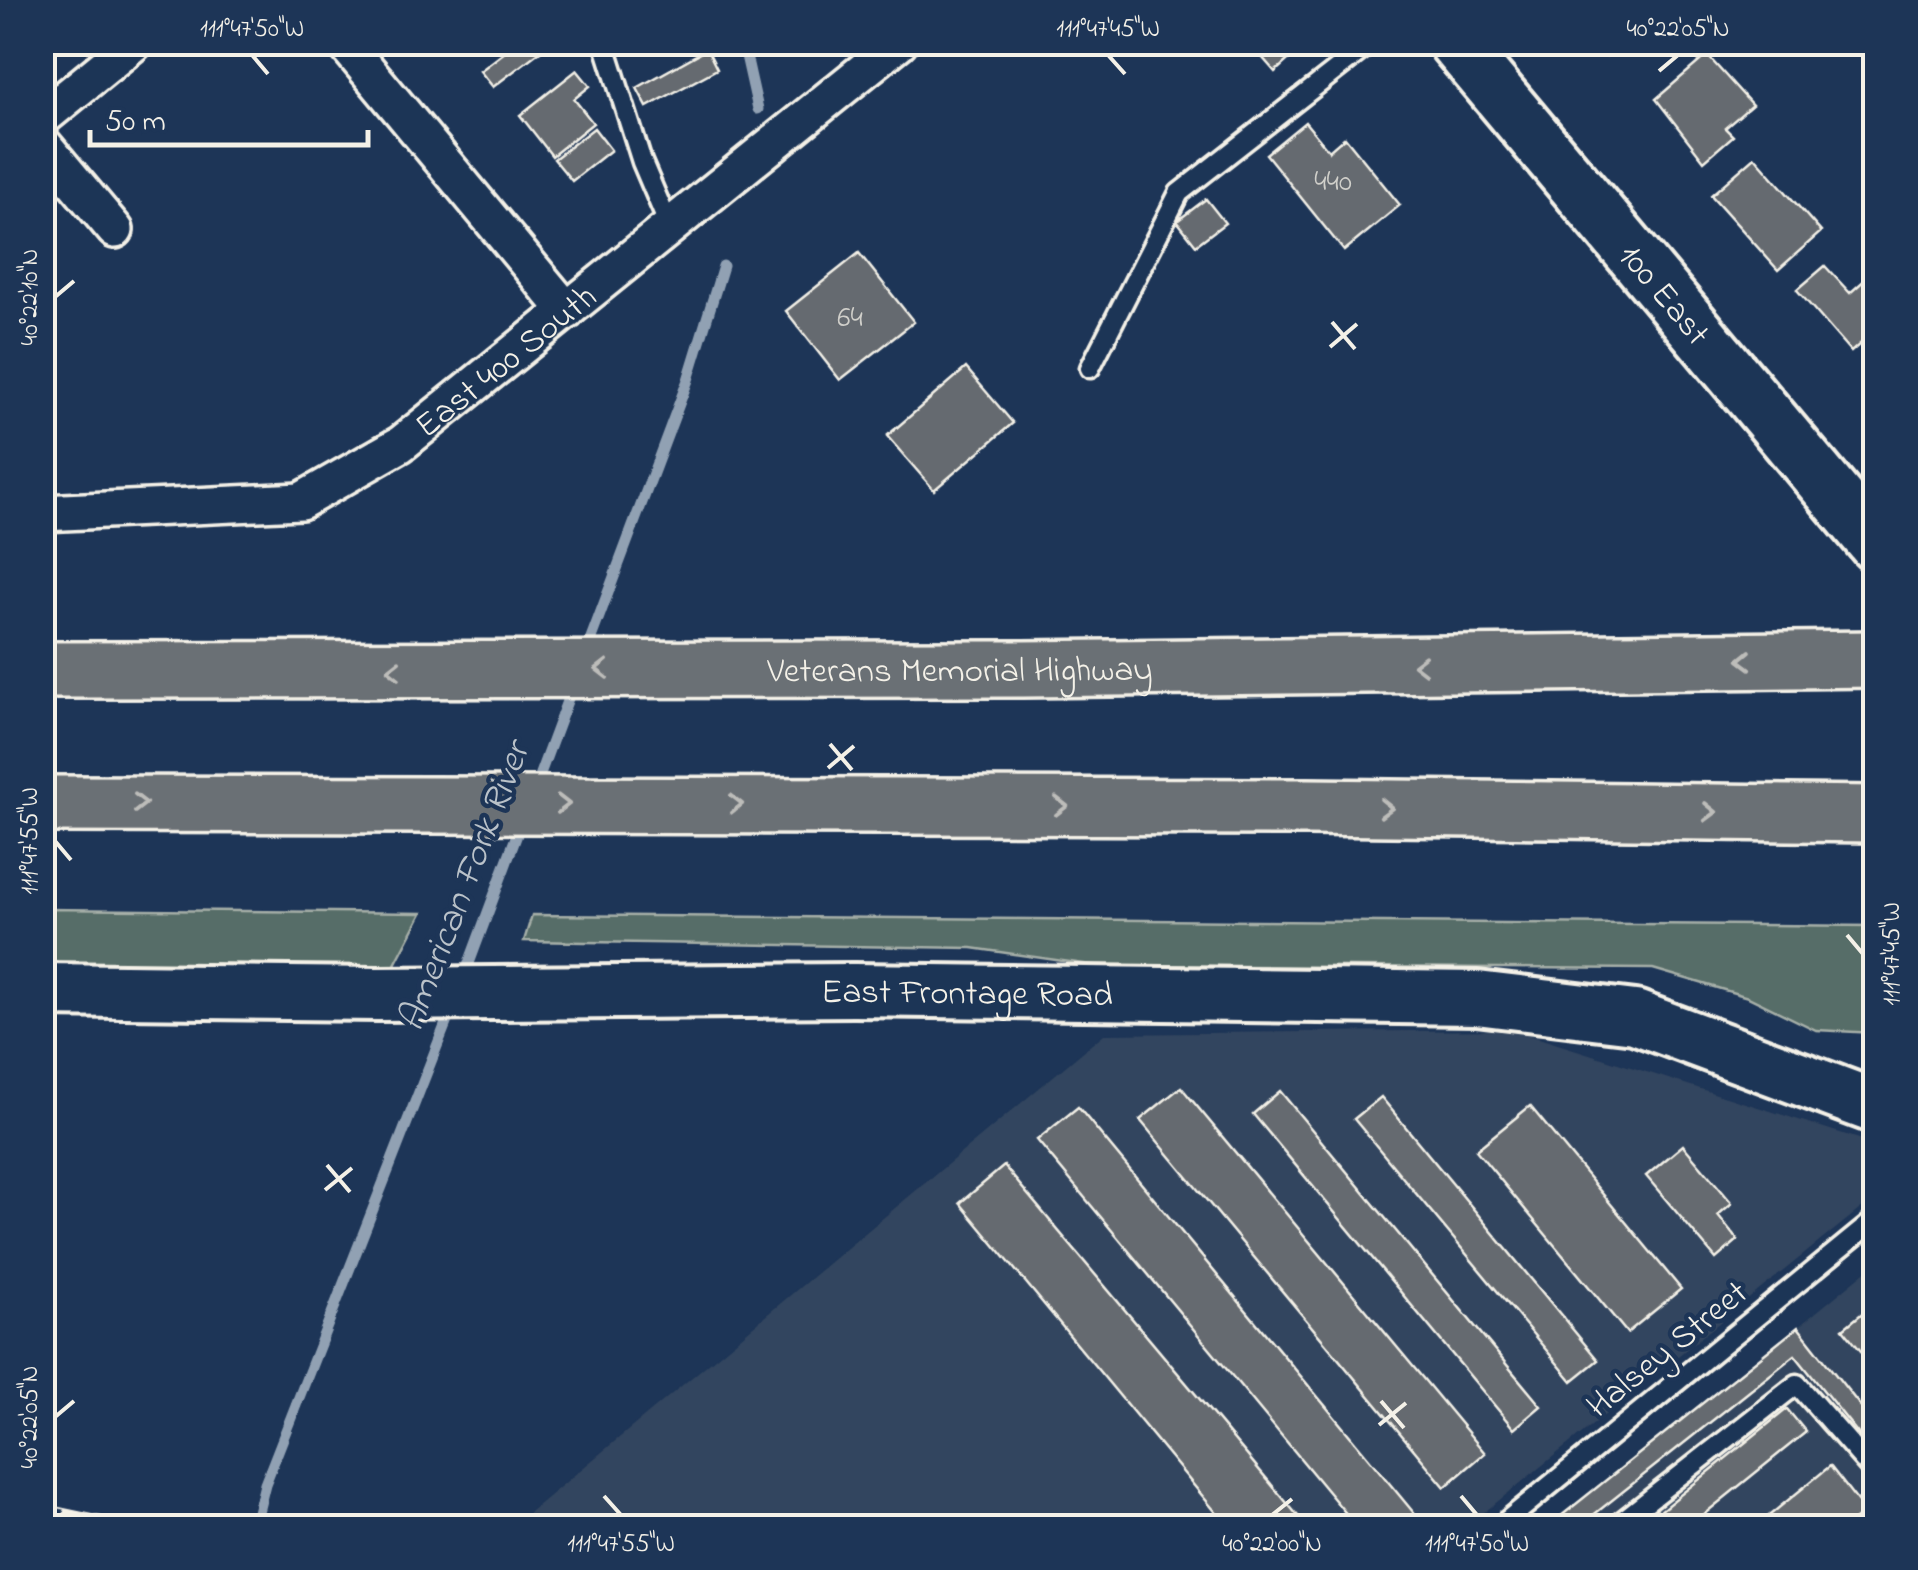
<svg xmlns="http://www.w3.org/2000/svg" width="1918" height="1570" font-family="'Indie Flower',sans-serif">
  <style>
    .built { fill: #33455e }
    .green { fill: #576d68; stroke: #a6afa8; stroke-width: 2.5 }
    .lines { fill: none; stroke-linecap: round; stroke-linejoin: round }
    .stream { stroke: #91a1b3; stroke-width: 11 }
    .building { fill: #656a6f; stroke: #f4f1e8; stroke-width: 2.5 }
    .lane-casing { stroke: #f4f1e8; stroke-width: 25 }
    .street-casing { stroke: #f4f1e8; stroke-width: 42 }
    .secondary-casing { stroke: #f4f1e8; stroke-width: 60 }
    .highway-casing { stroke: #f4f1e8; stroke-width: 62 }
    .lane { stroke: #1d3557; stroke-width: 18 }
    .street { stroke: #1d3557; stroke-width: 35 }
    .secondary { stroke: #1d3557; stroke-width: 52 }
    .highway { stroke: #6b6f75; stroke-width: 55 }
    .rail-casing { stroke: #f4f1e8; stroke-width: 11 }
    .rail { stroke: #1d3557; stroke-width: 8; stroke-dasharray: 22; stroke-linecap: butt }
    .oneway { stroke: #bdbdba }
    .ticks { fill: none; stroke: #f4f1e8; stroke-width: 4 }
    .labels { text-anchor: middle; stroke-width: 9; stroke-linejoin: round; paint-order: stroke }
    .number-label { font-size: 30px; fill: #d0cfca }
    .street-label { font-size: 35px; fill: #f4f1e8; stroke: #1d3557 }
    .water-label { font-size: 38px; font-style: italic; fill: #bac2c9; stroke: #1d3557 }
    .neatline { fill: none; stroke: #f4f1e8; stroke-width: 4 }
    .ticks-label { font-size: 25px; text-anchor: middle; fill: #f4f1e8 }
  </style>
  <rect width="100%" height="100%" fill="#1d3557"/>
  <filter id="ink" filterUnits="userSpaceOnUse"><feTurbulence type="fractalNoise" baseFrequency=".01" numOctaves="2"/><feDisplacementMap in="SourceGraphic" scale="20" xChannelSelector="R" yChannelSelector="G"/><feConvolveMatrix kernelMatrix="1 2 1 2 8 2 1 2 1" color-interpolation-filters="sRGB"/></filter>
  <g filter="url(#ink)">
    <g class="built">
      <polygon points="1513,1030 1875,1144 1875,1197 1466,1527 541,1528 518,1522 1104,1034"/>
      <polygon points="1875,1264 1875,1527 1554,1527"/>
    </g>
    <g class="green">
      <polygon points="43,909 422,913 391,972 43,970"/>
      <polygon points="532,915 1875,926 1875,1033 1816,1030 1748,997 1653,969 1091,965 972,948 524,941"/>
    </g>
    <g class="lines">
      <g class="stream">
        <polyline points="743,42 758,109"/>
        <polyline points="585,654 688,380 723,266"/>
        <polyline points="534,790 573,685"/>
        <polyline points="462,982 522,821"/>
        <polyline points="254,1528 265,1484 452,1008"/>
      </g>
    </g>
    <g class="building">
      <polygon points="518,42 552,42 493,87 480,71"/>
      <polygon points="1249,42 1308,42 1275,72"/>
      <polygon points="1593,42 1622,42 1606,56"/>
      <polygon points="707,49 717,69 647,107 637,88"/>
      <polygon points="1707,55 1752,105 1725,128 1733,136 1704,161 1656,99"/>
      <polygon points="577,70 590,86 574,99 593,123 552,156 520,115"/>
      <polygon points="1305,122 1329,151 1345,137 1400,205 1344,251 1266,154"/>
      <polygon points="594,128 611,150 572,181 554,159"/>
      <polygon points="1755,157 1821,232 1778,270 1711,195"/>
      <polygon points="1206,199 1225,223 1196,245 1177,221"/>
      <polygon points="859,253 914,322 840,380 786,311"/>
      <polygon points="1825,266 1850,293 1876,270 1876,330 1851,352 1797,290"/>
      <polygon points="966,368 1013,423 934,490 887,436"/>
      <polygon points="1181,1087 1485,1453 1445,1487 1140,1120"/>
      <polygon points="1280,1091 1541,1406 1514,1429 1253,1114"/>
      <polygon points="1381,1097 1598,1360 1572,1381 1354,1119"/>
      <polygon points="1530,1106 1681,1289 1627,1333 1476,1150"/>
      <polygon points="1078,1107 1414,1513 1396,1528 1358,1528 1037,1140"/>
      <polygon points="1683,1145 1732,1203 1718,1215 1738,1240 1716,1259 1646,1176"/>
      <polygon points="1004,1166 1308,1528 1229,1528 960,1203"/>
      <polygon points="1876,1302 1876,1390 1864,1376 1874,1367 1843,1329"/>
      <polygon points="1798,1327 1876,1426 1876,1456 1795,1355 1577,1528 1546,1528"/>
      <polygon points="1787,1409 1806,1432 1687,1528 1639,1528"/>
      <polygon points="1830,1466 1865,1511 1844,1528 1754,1528"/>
    </g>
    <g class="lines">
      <defs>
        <g id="lane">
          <polyline points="604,42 642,162 670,228"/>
          <polyline points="1090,368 1179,193 1372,42"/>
          <polyline points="1498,1528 1876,1219"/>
          <polyline points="1613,1528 1797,1384 1876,1474"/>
        </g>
        <g id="street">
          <polyline points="344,42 567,311"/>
          <polyline points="42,118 135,42"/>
          <polyline points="42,143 115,230"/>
          <path id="s1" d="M 42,513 L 301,501 L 401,444 L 899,42"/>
        </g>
        <g id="secondary">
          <path id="s2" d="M 1455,42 L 1876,545"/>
          <path id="s3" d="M 42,990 L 378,994 L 854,990 L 1477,998 L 1635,1017 L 1876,1107"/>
        </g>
        <g id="highway">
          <path id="s4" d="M 42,670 L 1023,669 L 1876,659"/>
          <polyline points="42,804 1308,807 1876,814"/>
        </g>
      </defs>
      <use href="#lane" class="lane-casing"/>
      <use href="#street" class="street-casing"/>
      <use href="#secondary" class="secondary-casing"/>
      <use href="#highway" class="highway-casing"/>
      <use href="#lane" class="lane"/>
      <use href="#street" class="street"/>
      <use href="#secondary" class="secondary"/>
      <use href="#highway" class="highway"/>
      <defs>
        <polyline id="rail" points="42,1509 132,1528"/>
      </defs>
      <use href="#rail" class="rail-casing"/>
      <use href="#rail" class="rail"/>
    </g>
    <defs><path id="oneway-chevron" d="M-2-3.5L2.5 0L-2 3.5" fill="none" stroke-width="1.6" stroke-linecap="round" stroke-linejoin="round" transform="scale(2.5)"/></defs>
    <g class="oneway">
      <use href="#oneway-chevron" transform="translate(1745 660) rotate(179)"/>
      <use href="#oneway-chevron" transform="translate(1420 665) rotate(180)"/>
      <use href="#oneway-chevron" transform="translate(602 669) rotate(180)"/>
      <use href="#oneway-chevron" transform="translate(394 670) rotate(180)"/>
      <use href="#oneway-chevron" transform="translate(140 803)"/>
      <use href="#oneway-chevron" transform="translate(563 804)"/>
      <use href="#oneway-chevron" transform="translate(736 804)"/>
      <use href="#oneway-chevron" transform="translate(1061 806)"/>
      <use href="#oneway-chevron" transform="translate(1386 808) rotate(1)"/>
      <use href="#oneway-chevron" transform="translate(1710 812) rotate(1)"/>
    </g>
  </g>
  <path class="ticks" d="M 252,55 L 268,74M 1108,55 L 1125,74M 1659,71 L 1678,55M 55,297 L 74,281M 1332,322 L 1355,349M 1330,347 L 1357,324M 830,744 L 852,770M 828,768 L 854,746M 55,841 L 71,860M 1847,935 L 1863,954M 327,1165 L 350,1192M 325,1190 L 352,1168M 1381,1401 L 1404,1428M 55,1417 L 74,1401M 1379,1425 L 1406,1403M 604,1496 L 621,1515M 1461,1496 L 1477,1515M 1272,1515 L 1292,1499"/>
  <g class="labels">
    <g class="number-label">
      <text x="1333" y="190">440</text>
      <text x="850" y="326">64</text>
    </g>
    <g class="street-label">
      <text dy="12" stroke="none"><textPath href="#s2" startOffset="328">100 East</textPath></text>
      <text dy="12" stroke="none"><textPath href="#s1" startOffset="508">East 400 South</textPath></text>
      <text dy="12" stroke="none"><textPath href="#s4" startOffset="918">Veterans Memorial Highway</textPath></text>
      <text dy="12" stroke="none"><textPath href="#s3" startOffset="925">East Frontage Road</textPath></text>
      <text transform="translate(1666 1348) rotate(-39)" y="12">Halsey Street</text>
    </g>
    <g class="water-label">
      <text transform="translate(462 886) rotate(-69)" y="13">American Fork River</text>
    </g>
  </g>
  <rect width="1918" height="1570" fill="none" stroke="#1d3557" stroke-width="110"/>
  <path d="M90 130v15h278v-15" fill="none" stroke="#f4f1e8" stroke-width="5"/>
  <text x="105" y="130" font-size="30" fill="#f4f1e8" stroke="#1d3557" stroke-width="8" paint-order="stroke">50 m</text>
  <rect x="55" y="55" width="1808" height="1460" class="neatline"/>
  <g class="ticks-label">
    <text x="252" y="36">111°47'50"W</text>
    <text x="1108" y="36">111°47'45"W</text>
    <text x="1678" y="36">40°22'05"N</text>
    <text transform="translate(28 297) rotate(-90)" y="9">40°22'10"N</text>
    <text transform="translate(28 841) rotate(-90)" y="9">111°47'55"W</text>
    <text transform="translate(1890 954) rotate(-90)" y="9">111°47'45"W</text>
    <text transform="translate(28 1417) rotate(-90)" y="9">40°22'05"N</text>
    <text x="621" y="1551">111°47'55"W</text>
    <text x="1272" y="1551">40°22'00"N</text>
    <text x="1477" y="1551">111°47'50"W</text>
  </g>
</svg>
